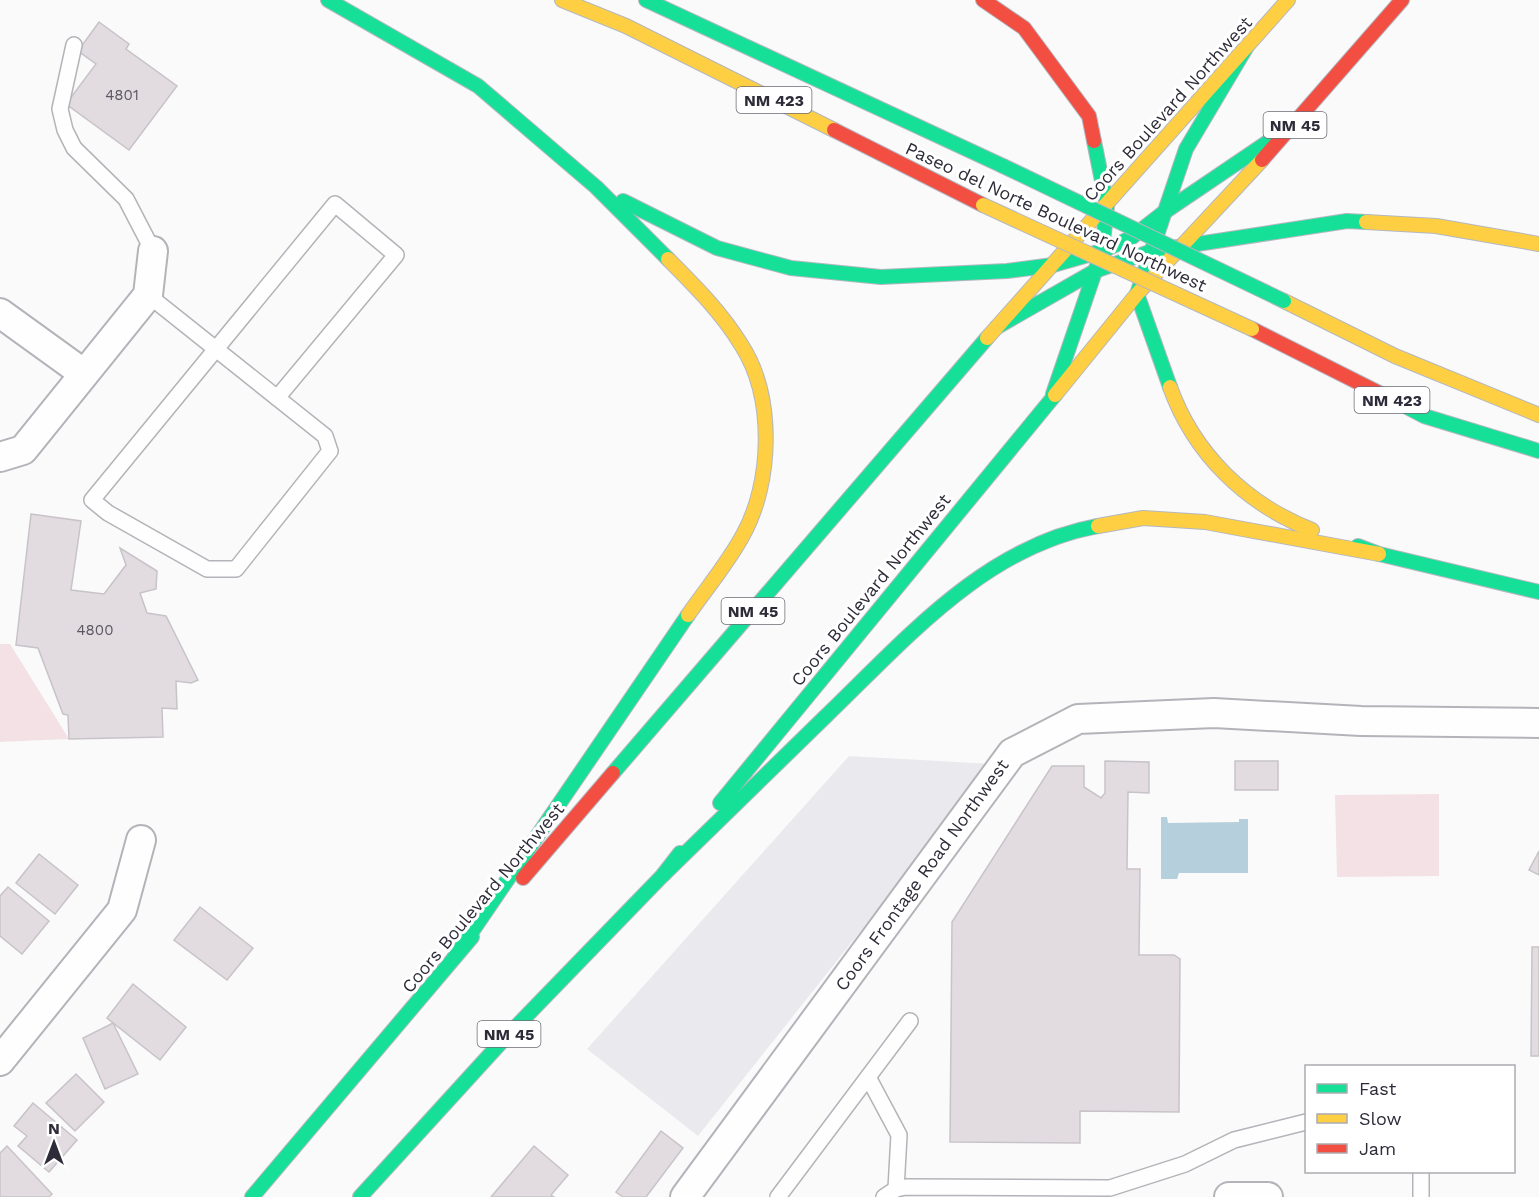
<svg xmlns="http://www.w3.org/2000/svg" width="1539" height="1197" font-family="'Work Sans',sans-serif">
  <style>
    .built { fill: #eae9ed }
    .green { fill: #f3e1e5 }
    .water { fill: #b5cfdc }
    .building { fill: #e2dce1; stroke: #c8c3c8; stroke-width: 1.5 }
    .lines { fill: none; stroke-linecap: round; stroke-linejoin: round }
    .lane-casing { stroke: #b4b3b9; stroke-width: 18 }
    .street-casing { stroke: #b4b3b9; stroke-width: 32 }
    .fast-casing { stroke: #b3b7c0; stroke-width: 16 }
    .slow-casing { stroke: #b3b7c0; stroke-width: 16 }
    .jam-casing { stroke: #b3b7c0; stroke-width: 16 }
    .lane { stroke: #fefefe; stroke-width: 15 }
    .street { stroke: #fefefe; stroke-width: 28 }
    .fast { stroke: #16e098; stroke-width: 14 }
    .slow { stroke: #ffcf43; stroke-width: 14 }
    .jam { stroke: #f24e42; stroke-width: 14 }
    .fast-bridge-casing { stroke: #b3b7c0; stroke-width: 16; stroke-linecap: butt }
    .slow-bridge-casing { stroke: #b3b7c0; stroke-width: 16; stroke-linecap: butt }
    .fast-bridge { stroke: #16e098; stroke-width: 14 }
    .slow-bridge { stroke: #ffcf43; stroke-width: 14 }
    .labels { text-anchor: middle; stroke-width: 6; stroke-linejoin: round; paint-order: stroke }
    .number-label { font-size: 15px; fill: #5c5863 }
    .shield { fill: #fff; stroke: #6d6b74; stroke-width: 1.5 }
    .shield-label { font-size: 16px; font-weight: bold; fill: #2f2c39 }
    .street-label { font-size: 18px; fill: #2f2c39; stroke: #fff }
  </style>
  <rect width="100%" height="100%" fill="#fafafa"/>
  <polygon class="built" points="849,756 993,764 698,1136 587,1049"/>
  <g class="green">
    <polygon points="0,644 10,644 69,739 0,742"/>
    <polygon points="1439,794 1439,876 1337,877 1335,795"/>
  </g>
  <polygon class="water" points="1161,817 1167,817 1168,823 1239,822 1239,819 1248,819 1248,873 1179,873 1177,879 1161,879"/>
  <g class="building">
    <polygon points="99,22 129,44 126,49 177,86 129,150 66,104 96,64 78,51"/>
    <polygon points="31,514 81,521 71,590 104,594 126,565 120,548 157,571 156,589 140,593 147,613 166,616 198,680 191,683 176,681 177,709 162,708 163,737 69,739 68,715 63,714 38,648 16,645"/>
    <polygon points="1105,761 1149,762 1149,793 1128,792 1127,869 1140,869 1139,955 1174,955 1180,959 1179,1112 1080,1111 1080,1143 950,1142 952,922 1052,766 1084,766 1084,787 1101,798 1105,793"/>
    <rect x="1235" y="761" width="43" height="29"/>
    <polygon points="1539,851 1539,875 1529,870"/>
    <polygon points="39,854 78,885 55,914 16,883"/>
    <polygon points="8,887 49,921 22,954 0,936 0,896"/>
    <polygon points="200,907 253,948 227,980 174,940"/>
    <polygon points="1532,947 1539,947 1539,1056 1531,1056"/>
    <polygon points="133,984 186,1027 160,1060 107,1018"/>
    <polygon points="113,1023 138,1074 105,1089 83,1038"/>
    <polygon points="76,1074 104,1102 75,1131 46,1103"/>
    <polygon points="33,1103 77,1140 49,1172 18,1146 27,1136 14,1126"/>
    <polygon points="661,1131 683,1148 646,1197 623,1197 616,1192"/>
    <polygon points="7,1146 52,1194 49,1197 0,1197 0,1153"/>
    <polygon points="534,1146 568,1175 551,1195 554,1197 491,1197"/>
  </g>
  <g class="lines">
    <defs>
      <g id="lane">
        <polyline points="74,45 60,109 65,130 74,148 126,199 153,251"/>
        <polyline points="148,295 325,436 330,451 236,569 207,569 108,513 92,500 335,204 396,255 277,398"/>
        <polyline points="868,1077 899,1135 896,1189"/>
        <polyline points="1421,1172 1421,1197"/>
        <polyline points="778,1197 910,1021"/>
        <polyline points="884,1197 896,1189 906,1187 1110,1188 1185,1164 1234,1140 1306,1122"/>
      </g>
      <g id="street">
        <polyline points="0,313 83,373"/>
        <polyline points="0,457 23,450 148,295 153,251"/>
        <polyline points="0,1061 122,910 141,840"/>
        <polyline points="685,1197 1012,753 1078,719 1214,713 1361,721 1539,723"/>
        <polyline points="1229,1197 1268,1197"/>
      </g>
      <g id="fast">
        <polyline points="328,0 478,86 596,187 668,259"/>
        <polyline points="646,0 1003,166"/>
        <polyline points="623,201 717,248 791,268 881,277 1007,271 1053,265 1102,251 1131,238 1163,213 1299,121"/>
        <polyline points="997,327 1095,271 1152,251 1347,221 1366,222"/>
        <polyline points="1170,387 1137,294 1186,149 1246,48"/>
        <polyline points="1053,394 1102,251 1107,206 1094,141"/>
        <polyline points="1403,405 1424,416 1539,451"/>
        <polyline points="1358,546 1379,554 1539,592"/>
        <polyline points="613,773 987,338"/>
        <polyline points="720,803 1055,395"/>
        <path d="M 663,875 C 717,822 772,769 826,716 C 905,640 985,546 1098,526"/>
        <polyline points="454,958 688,615"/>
        <polyline points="252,1197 472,937"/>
        <polyline points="360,1197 506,1037 663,875 680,853"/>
      </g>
      <g id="slow">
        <polyline points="562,0 626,26 834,130"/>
        <polyline points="1366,222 1436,226 1539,244"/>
        <path d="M 668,259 C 696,287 722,313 742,346 C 775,398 772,483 743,535 C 728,563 706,589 688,615"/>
        <polyline points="1284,301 1395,356 1539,415"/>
        <polyline points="987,338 1288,0"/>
        <path d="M 1170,387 C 1194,454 1246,504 1312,530"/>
        <polyline points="1055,395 1137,294 1262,160"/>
        <polyline points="1098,526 1143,518 1205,522 1379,554"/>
      </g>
      <g id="jam">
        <polyline points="983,0 1024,28 1089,116 1094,141"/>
        <polyline points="834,130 983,205"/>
        <polyline points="1262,160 1402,0"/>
        <polyline points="1252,329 1403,405"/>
        <polyline points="523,878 613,773"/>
      </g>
    </defs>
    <use href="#lane" class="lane-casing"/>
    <use href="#street" class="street-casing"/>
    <use href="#fast" class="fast-casing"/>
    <use href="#slow" class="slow-casing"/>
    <use href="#jam" class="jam-casing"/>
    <use href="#lane" class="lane"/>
    <use href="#street" class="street"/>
    <use href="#fast" class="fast"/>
    <use href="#slow" class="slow"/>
    <use href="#jam" class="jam"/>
    <defs>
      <polyline id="fast-bridge" points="1003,166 1284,301"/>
      <polyline id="slow-bridge" points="983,205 1252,329"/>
    </defs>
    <use href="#fast-bridge" class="fast-bridge-casing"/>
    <use href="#slow-bridge" class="slow-bridge-casing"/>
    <use href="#fast-bridge" class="fast-bridge"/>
    <use href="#slow-bridge" class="slow-bridge"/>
  </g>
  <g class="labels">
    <g class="number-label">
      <text x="122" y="100">4801</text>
      <text x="95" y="635">4800</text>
    </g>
    <g class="shield">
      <rect x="736.5" y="87" width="75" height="26" rx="4.5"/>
      <rect x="1263.5" y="112" width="63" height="26" rx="4.5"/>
      <rect x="1354.5" y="387" width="75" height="26" rx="4.5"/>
      <rect x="721.5" y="598" width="63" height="26" rx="4.5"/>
      <rect x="477.5" y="1021" width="63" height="26" rx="4.5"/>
    </g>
    <g class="shield-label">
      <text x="774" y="106">NM 423</text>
      <text x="1295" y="131">NM 45</text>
      <text x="1392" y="406">NM 423</text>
      <text x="753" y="617">NM 45</text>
      <text x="509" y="1040">NM 45</text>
    </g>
    <g class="street-label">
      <text transform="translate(1168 109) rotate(-48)" y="6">Coors Boulevard Northwest</text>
      <text transform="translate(1056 217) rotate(25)" y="6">Paseo del Norte Boulevard Northwest</text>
      <text transform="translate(871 590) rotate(-51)" y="6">Coors Boulevard Northwest</text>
      <text transform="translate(922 875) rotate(-54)" y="6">Coors Frontage Road Northwest</text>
      <text transform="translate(483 898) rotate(-50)" y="6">Coors Boulevard Northwest</text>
    </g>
  </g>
  <rect x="1305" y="1065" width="210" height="108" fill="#ffffff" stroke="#acabb0" stroke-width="1.5"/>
  <rect x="1317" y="1084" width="30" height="9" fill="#16e098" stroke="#acabb0" stroke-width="1.5"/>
  <text x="1359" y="1095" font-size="18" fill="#2f2c39">Fast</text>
  <rect x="1317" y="1114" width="30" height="9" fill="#ffcf43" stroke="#acabb0" stroke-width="1.5"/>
  <text x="1359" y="1125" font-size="18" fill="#2f2c39">Slow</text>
  <rect x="1317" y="1144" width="30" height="9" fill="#f24e42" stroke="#acabb0" stroke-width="1.5"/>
  <text x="1359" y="1155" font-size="18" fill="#2f2c39">Jam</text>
  <g transform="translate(54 1143)" stroke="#ffffff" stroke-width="4.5" paint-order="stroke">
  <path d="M0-4.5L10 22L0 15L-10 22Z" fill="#2f2c39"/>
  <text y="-9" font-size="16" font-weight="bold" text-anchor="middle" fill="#2f2c39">N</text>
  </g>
</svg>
